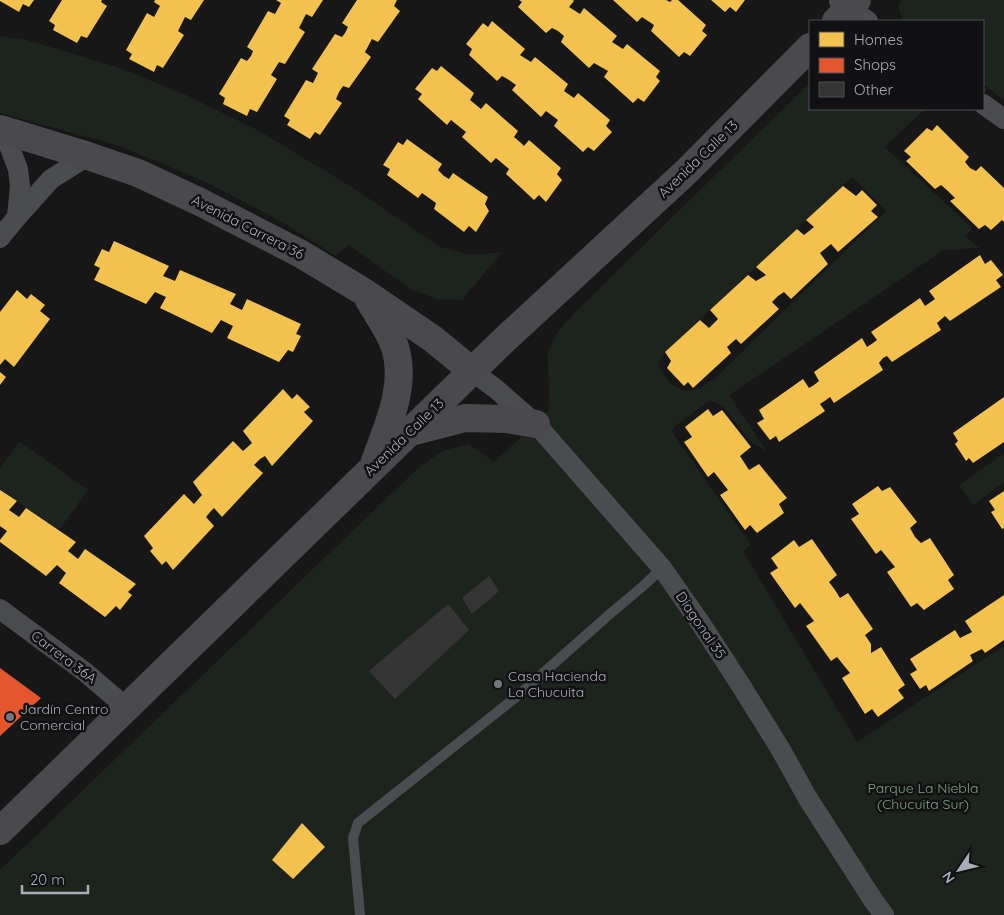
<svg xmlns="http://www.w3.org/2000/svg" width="1004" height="915" font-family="Quicksand,sans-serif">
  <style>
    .green { fill: #1d241e; fill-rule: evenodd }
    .homes { fill: #f2c14e }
    .shops { fill: #e4572e }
    .building { fill: #353536 }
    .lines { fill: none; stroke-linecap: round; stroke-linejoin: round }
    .service { stroke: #4b4c50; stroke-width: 10 }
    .minor { stroke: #4b4c50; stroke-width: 20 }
    .secondary { stroke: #4a4a4e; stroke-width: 28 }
    .poi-dot { fill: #757880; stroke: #111113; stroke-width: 2 }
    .labels { text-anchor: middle; stroke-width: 5; stroke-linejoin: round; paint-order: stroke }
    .street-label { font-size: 14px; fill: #a8adb8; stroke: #111113 }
    .poi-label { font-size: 14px; fill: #a8adb8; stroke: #111113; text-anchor: start }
    .park-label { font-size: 14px; fill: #7fa381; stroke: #111113 }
  </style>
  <rect width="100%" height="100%" fill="#171717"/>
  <g class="green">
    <polygon points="901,0 1004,0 1004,100 983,84 983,21 902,21 898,4"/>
    <polygon points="0,36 27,40 117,67 186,95 261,132 358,191 440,247 470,255 502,252 462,300 437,299 412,290 349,245 336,256 280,221 210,184 120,146 0,113"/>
    <path d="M 810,83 L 810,109 L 925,109 L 885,147 L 973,229 L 965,235 L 979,248 L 944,250 L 729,395 L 767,451 L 752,443 L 722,405 L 715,403 L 710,400 L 675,426 L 672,432 L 751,545 L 743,551 L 857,742 L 1004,646 L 1004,915 L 0,915 L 0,870 L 417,469 L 442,451 L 469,444 L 494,462 L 548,412 L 550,393 L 547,356 L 556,334 L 573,314 ZM 852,177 L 886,211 L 713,380 C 709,382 704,386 699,388 C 679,396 667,382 658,365 L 665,352 Z"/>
    <polygon points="19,441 88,490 59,530 0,490 0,468"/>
    <polygon points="1004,453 1004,482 973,505 959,486"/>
  </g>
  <g class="homes">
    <polygon points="0,0 34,0 29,7 23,4 19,12 0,1"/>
    <polygon points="62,0 102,0 101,2 107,6 87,38 81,36 77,43 53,30 55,25 49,21"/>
    <polygon points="155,0 204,0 191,20 185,17 178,31 184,35 163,68 157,65 154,72 129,59 132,54 126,50 147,13 154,17 160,6 154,2"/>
    <polygon points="276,0 323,0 312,17 306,14 299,28 305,32 285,64 279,62 271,75 277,79 257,112 250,109 247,116 223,104 225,98 219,94 241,58 247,61 251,56 253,51 247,47 268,11 275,14 281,3"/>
    <polygon points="357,0 397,0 394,6 400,11 378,42 372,39 365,52 371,57 349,88 343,86 339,92 336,99 342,103 320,135 315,132 310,139 287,125 290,120 284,116 306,80 313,83 318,73 312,69 335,34 342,37 345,33 348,27 342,23"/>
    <polygon points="519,0 573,0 574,1 569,7 580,14 584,8 617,36 612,42 623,49 627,44 660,71 656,77 660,81 644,102 638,98 633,103 604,77 608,71 594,63 589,68 561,42 564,36 558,31 552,28 546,33 518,7 522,2"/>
    <polygon points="613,0 666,0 670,2 672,0 678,0 706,25 702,31 707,35 690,56 684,52 679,57 651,31 654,25 642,17 637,22"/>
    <polygon points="711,0 745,0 736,12 730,7 725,12"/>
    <polygon points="492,21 525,49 520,55 531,62 535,57 568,84 564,91 574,98 578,93 610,120 606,126 612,132 594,151 588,147 583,152 554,126 558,120 546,111 541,117 512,90 516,85 509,80 502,76 497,81 469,55 472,49 466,44 483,23 488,27"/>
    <polygon points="441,66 474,93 470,100 481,109 486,103 518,131 514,137 520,142 524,146 529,140 561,168 557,174 562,180 546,202 539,195 534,200 506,174 509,169 496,158 491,163 462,137 466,132 451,120 447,125 418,99 422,94 415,89 432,68 437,71"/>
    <polygon points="937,125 969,157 965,162 970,168 976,171 981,166 1004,188 1004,222 1002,220 991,230 985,225 979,229 950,201 955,198 948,191 941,185 935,189 906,161 911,157 904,151 927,128 932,131"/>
    <polygon points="407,139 442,164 438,170 444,176 449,179 453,173 488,197 485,204 489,211 476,232 469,226 464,232 434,209 436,203 422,193 418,198 387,175 390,169 383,165 398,142 403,145"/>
    <polygon points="843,186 856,196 862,190 877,205 871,211 878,217 838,252 831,244 825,249 820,253 828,264 791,299 784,292 778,296 772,302 779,309 741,344 736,339 727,347 731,353 693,388 688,382 684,386 667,368 671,361 665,352 700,320 709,328 718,319 710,310 748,275 756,281 766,275 756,267 797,229 804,235 814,227 806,220"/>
    <polygon points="114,241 169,266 163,276 168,278 175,281 180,270 236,294 230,304 242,310 247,299 301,324 296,334 301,336 293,352 288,350 279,362 227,338 233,326 221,320 212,333 160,308 166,297 155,292 146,304 94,280 100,268 94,265 102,249 109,252"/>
    <polygon points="980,255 985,264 991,260 1003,275 996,280 1001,287 950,321 945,316 937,323 941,330 892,362 887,356 883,358 879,363 883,370 834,403 830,397 826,400 820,404 825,411 779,442 776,436 770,440 757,423 764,419 759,410 803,379 809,388 814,385 819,381 814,372 862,338 867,347 873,343 877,340 871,332 920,298 925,306 935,299 929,291"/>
    <polygon points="17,290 27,299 31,294 45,305 40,311 50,319 14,367 5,359 0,365 0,312"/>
    <polygon points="0,372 6,377 0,385"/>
    <polygon points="283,389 292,399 297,394 310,407 304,412 313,421 272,466 265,456 260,459 254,465 263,473 222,517 214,508 211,511 206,517 214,526 173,570 166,561 162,565 150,551 153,548 144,536 184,494 194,504 202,495 193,482 233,441 243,451 252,443 243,431"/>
    <polygon points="1004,397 1004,442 973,463 969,458 966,461 955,444 958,441 953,433"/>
    <polygon points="708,409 713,416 722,410 751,447 740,456 749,470 759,464 787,498 779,504 784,513 757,533 750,525 745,530 720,495 728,490 714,472 708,477 684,442 692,437 685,427"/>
    <polygon points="878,486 882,491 890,487 917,522 910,528 915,537 921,543 930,538 954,575 948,580 954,589 924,610 917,603 911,607 887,572 895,567 881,550 876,554 851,519 859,514 852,504"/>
    <polygon points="0,490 17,501 9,510 19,517 26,508 76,542 68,551 78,559 85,549 136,584 128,592 132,595 120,610 116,606 105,617 59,583 66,573 57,565 46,576 0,542 0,540 7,531 0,526"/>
    <polygon points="1004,491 1004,528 1002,529 991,512 995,510 989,501"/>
    <polygon points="812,539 837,575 829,582 835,590 840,598 848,593 873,629 865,635 871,644 871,653 881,647 905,685 898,690 904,698 878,717 872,709 865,714 842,678 850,673 837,657 831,661 806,626 814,621 800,603 795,608 770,573 778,568 771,558 794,540 799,547"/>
    <polygon points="1004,595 1004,640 985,653 982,649 970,655 973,661 929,691 926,685 920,689 910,674 917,670 910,659 955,630 960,638 972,632 965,621"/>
    <polygon points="302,823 325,847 293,879 272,860"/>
  </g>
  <polygon class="shops" points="0,668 41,698 0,736"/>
  <g class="building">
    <polygon points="489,576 499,591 472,614 462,598"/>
    <polygon points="448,604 469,630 395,699 369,671"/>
  </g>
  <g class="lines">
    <polyline class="service" points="360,915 353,838 358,823 516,697 611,613 642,587 662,568"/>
    <g class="minor">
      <polyline points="839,1 868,21"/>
      <polyline points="983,104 1004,119"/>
      <polyline points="3,130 18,169 20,186 17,217"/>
      <polyline points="0,238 17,217 51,179 88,156"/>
      <polyline points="472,371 496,389 536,424 662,568 701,624 740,684 781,750 807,797 873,900 884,915"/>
      <polyline points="0,609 85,672 127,708"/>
    </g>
    <g class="secondary">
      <polyline points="836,21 857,0"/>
      <polyline points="0,129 88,156 138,173 200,202 301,254 364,292 433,339 472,371"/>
      <path d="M 369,300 C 378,315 389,330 395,347 C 407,385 388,426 375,461"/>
      <polyline points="411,432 465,418 507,419 536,424"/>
      <polyline points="0,831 502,342 686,172 810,47"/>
    </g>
  </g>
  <g class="poi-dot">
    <circle cx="498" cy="684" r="5"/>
    <circle cx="10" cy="717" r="5"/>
  </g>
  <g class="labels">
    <g class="street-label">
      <text transform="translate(698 159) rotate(-44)" y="5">Avenida Calle 13</text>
      <text transform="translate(248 227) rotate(27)" y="5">Avenida Carrera 36</text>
      <text transform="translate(404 437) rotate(-44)" y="5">Avenida Calle 13</text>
      <text transform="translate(701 625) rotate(56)" y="5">Diagonal 35</text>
      <text transform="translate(64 657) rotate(37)" y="5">Carrera 36A</text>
    </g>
    <g class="poi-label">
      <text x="508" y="681">Casa Hacienda<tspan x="508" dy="16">La Chucuita</tspan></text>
      <text x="20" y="714">Jardín Centro<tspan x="20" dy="16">Comercial</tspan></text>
    </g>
    <g class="park-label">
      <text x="923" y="793">Parque La Niebla<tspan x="923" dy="16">(Chucuita Sur)</tspan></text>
    </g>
  </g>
  <rect x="809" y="20" width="175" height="90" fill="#111113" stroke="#4d4f55"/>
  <rect x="819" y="32" width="25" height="15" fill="#f2c14e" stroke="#4d4f55"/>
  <text x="854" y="45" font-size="15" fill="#a8adb8">Homes</text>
  <rect x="819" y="58" width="25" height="15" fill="#e4572e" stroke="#4d4f55"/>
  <text x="854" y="70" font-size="15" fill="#a8adb8">Shops</text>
  <rect x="819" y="82" width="25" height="15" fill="#353536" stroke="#4d4f55"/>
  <text x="854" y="95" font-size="15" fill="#a8adb8">Other</text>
  <g transform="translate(959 870) rotate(235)" stroke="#111113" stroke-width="4" paint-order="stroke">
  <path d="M0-4L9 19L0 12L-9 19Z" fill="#a8adb8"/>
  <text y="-8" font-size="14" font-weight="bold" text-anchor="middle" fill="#a8adb8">N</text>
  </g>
  <path d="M22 885v8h66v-8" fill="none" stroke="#a8adb8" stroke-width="2.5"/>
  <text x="30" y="885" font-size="15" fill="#a8adb8" stroke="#111113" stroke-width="4" paint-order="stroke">20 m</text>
</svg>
